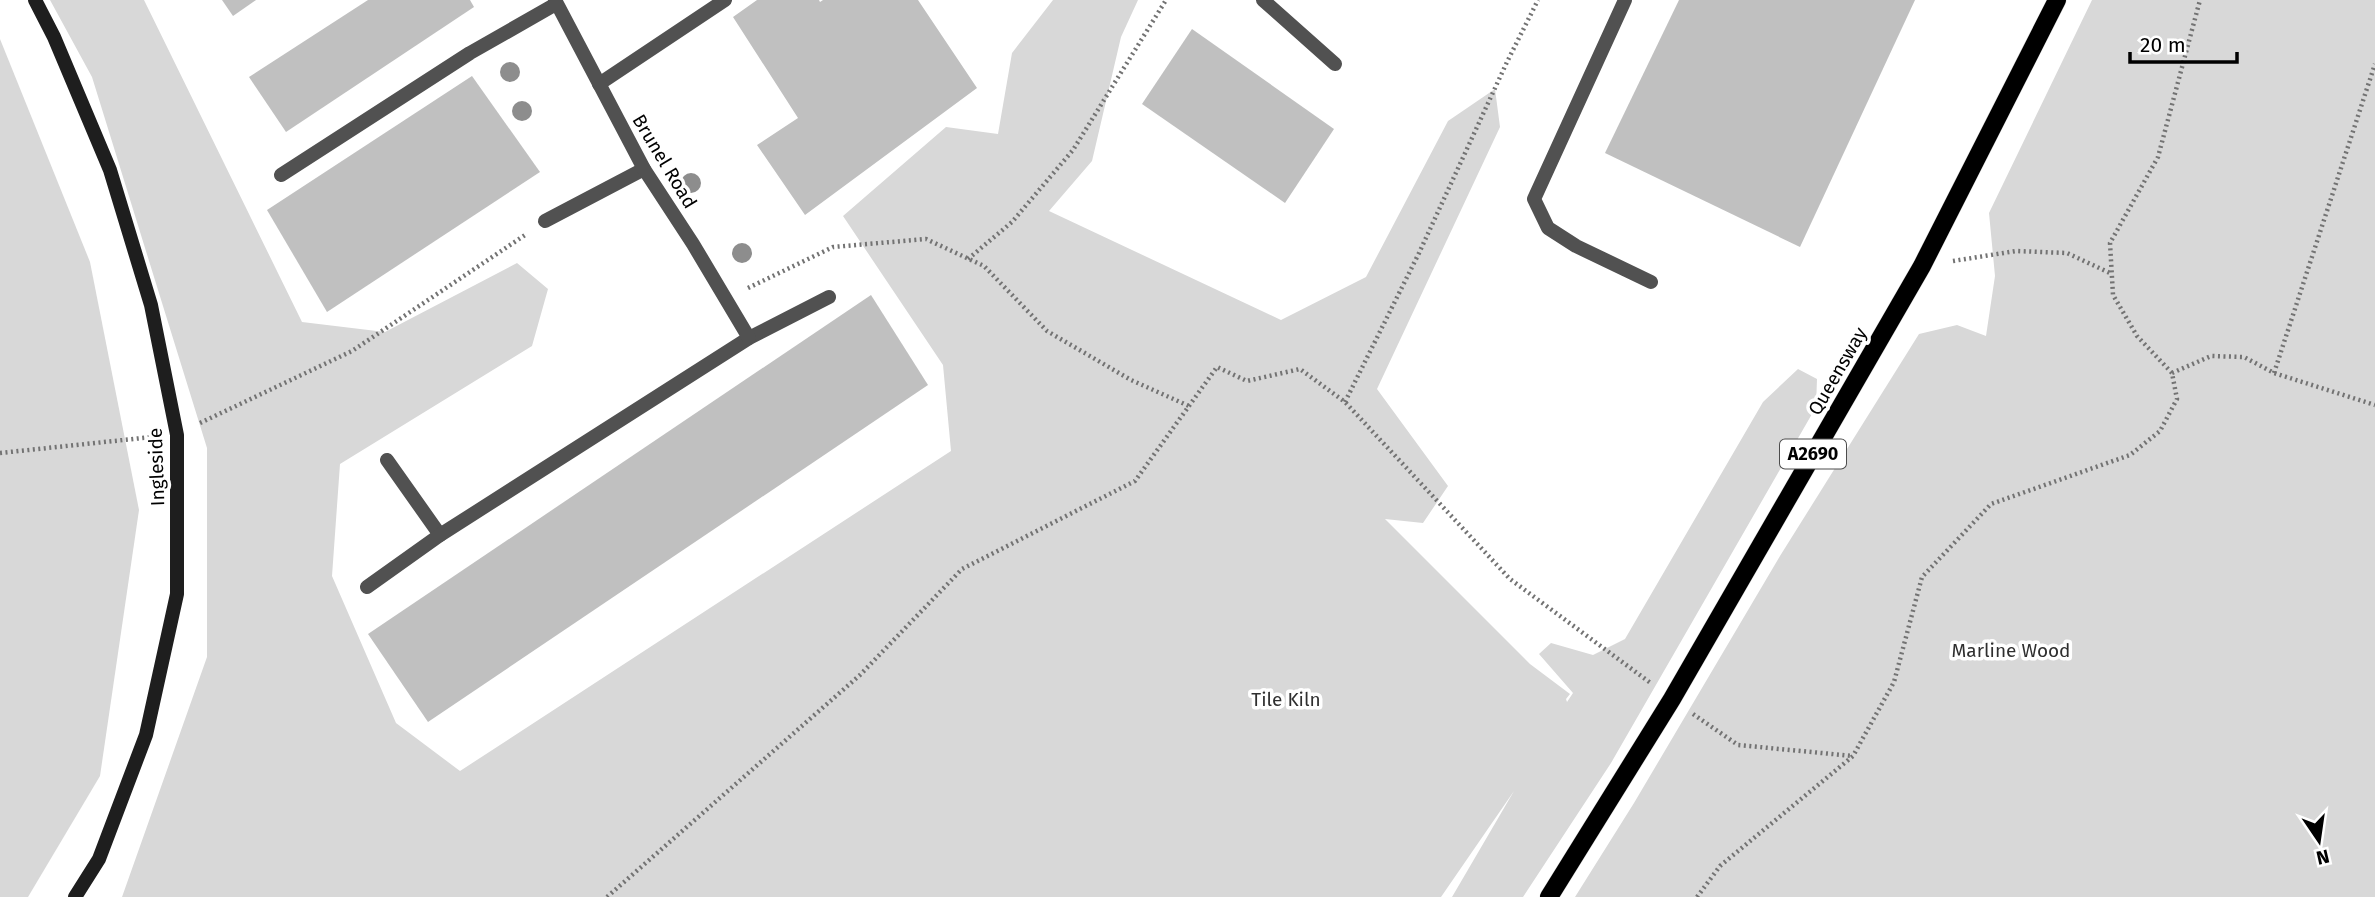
<svg xmlns="http://www.w3.org/2000/svg" width="2375" height="897" font-family="'Fira Sans',sans-serif">
  <style>
    .green { fill: #d8d8d8 }
    .building { fill: #c0c0c0 }
    .lines { fill: none; stroke-linecap: round; stroke-linejoin: round }
    .primary-casing { stroke: #dbdbdb; stroke-width: 19 }
    .path { stroke: #737373; stroke-width: 4.5; stroke-dasharray: 2 3.5; stroke-linecap: butt }
    .lane { stroke: #515151; stroke-width: 14 }
    .street { stroke: #515151; stroke-width: 14 }
    .secondary { stroke: #1e1e1e; stroke-width: 14 }
    .primary { stroke: #000; stroke-width: 18 }
    .tree { fill: #8d8d8d }
    .labels { text-anchor: middle; stroke-width: 7; stroke-linejoin: round; paint-order: stroke }
    .shield { fill: #fff; stroke: #4c4c4c; stroke-width: 2 }
    .shield-label { font-size: 18px; font-weight: bold; fill: #000 }
    .street-label { font-size: 19px; fill: #000; stroke: #fff }
    .park-label { font-size: 19px; fill: #2f2f2f; stroke: #fff }
  </style>
  <rect width="100%" height="100%" fill="#fff"/>
  <g class="green">
    <polygon points="50,0 144,0 302,322 385,332 517,263 548,289 532,346 340,464 332,576 396,723 460,771 951,451 943,365 843,216 946,127 998,134 1012,53 1053,0 1138,0 1121,37 1092,161 1049,211 1281,320 1366,277 1448,121 1495,89 1500,127 1377,389 1448,486 1423,523 1385,519 1530,664 1570,694 1566,699 1567,702 1573,693 1539,654 1551,643 1593,655 1625,639 1763,402 1798,369 1817,379 1816,407 1611,763 1523,897 1452,897 1514,791 1441,897 122,897 207,657 207,448 92,77"/>
    <polygon points="2092,0 2375,0 2375,897 1575,897 1634,803 1780,556 1919,334 1957,325 1986,336 1995,276 1989,213"/>
    <polygon points="0,39 90,262 139,510 100,776 28,897 0,897"/>
  </g>
  <g class="building">
    <polygon points="222,0 256,0 233,16"/>
    <polygon points="368,0 470,0 474,7 286,132 249,77"/>
    <polygon points="757,0 819,0 820,2 823,0 918,0 977,88 805,215 757,145 798,118 733,17"/>
    <polygon points="1679,0 1915,0 1800,247 1605,153"/>
    <polygon points="1192,29 1334,129 1285,203 1142,104"/>
    <polygon points="472,76 540,172 327,312 267,210"/>
    <polygon points="871,295 928,385 428,722 368,634"/>
  </g>
  <g class="lines">
    <defs>
      <polyline id="primary" points="1549,897 1672,699 1922,266 2057,0"/>
    </defs>
    <use href="#primary" class="primary-casing"/>
    <g class="path">
      <polyline points="968,259 1012,222 1073,150 1166,0"/>
      <polyline points="1953,261 2016,251 2067,253 2112,274"/>
      <polyline points="748,288 833,247 926,239 984,266 1047,331 1131,380 1189,406"/>
      <polyline points="2172,373 2211,356 2244,357 2274,373 2375,405"/>
      <polyline points="2274,373 2375,64"/>
      <polyline points="1345,402 1419,253 1507,62 1538,0"/>
      <polyline points="200,423 352,351 525,235"/>
      <polyline points="0,453 152,437"/>
      <polyline points="1693,714 1738,745 1853,756"/>
      <polyline points="607,897 860,675 962,569 1135,481 1217,367 1247,381 1300,369 1345,402 1510,579 1652,684"/>
      <polyline points="1697,897 1720,866 1853,756 1894,682 1922,577 1991,504 2130,455 2160,431 2177,399 2172,373 2137,336 2113,295 2110,243 2158,157 2200,0"/>
    </g>
    <g class="lane">
      <polyline points="1263,0 1335,64"/>
      <polyline points="1625,0 1534,199 1548,228 1576,246 1651,282"/>
      <polyline points="599,84 725,0"/>
      <polyline points="281,175 470,53 556,4"/>
      <polyline points="545,221 644,169"/>
      <polyline points="387,460 440,535"/>
      <polyline points="367,587 440,535 749,338 829,297"/>
    </g>
    <polyline class="street" points="555,0 644,169 693,244 749,338"/>
    <polyline class="secondary" points="35,0 54,37 110,170 151,305 177,435 177,594 146,735 99,859 75,897"/>
    <use href="#primary" class="primary"/>
  </g>
  <g class="tree">
    <circle cx="510" cy="72" r="10"/>
    <circle cx="522" cy="111" r="10"/>
    <circle cx="691" cy="183" r="10"/>
    <circle cx="742" cy="253" r="10"/>
  </g>
  <g class="labels">
    <rect class="shield" x="1780" y="439.5" width="66" height="29" rx="5"/>
    <g class="shield-label">
      <text x="1813" y="460">A2690</text>
    </g>
    <g class="street-label">
      <text transform="translate(665 161) rotate(59)" y="7">Brunel Road</text>
      <text transform="translate(1837 371) rotate(-60)" y="7">Queensway</text>
      <text transform="translate(156 467) rotate(-92)" y="7">Ingleside</text>
    </g>
    <g class="park-label">
      <text x="2011" y="657">Marline Wood</text>
      <text x="1286" y="706">Tile Kiln</text>
    </g>
  </g>
  <g transform="translate(2319 841) rotate(167)" stroke="#ffffff" stroke-width="5" paint-order="stroke">
  <path d="M0-5L12 26L0 18L-12 26Z" fill="#000000"/>
  <text y="-10" font-size="19" font-weight="bold" text-anchor="middle" fill="#000000">N</text>
  </g>
  <path d="M2130 52v10h107v-10" fill="none" stroke="#000000" stroke-width="3.5"/>
  <text x="2140" y="52" font-size="21" fill="#000000" stroke="#ffffff" stroke-width="5" paint-order="stroke">20 m</text>
</svg>
